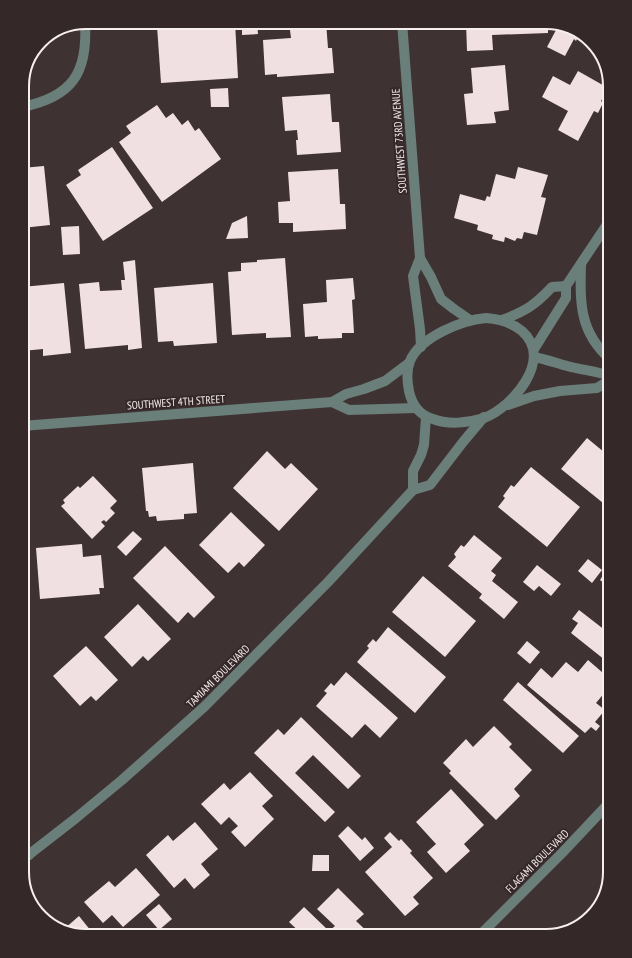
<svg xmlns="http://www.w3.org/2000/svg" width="632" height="958" font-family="'PT Sans Narrow',sans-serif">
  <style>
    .building { fill: #f1e0e1 }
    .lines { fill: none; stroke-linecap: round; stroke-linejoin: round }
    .minor { stroke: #6a7e7a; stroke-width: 10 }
    .labels { text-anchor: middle; stroke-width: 4; stroke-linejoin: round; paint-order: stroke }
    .street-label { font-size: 11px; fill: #f7eeef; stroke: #352829 }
    .rim { fill: none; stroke: #f7eeef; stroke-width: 2 }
  </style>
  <rect width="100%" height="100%" fill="#3f3233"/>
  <g class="building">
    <polygon points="222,22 235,22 238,78 161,83 157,26"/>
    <polygon points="242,22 257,22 258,34 242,35"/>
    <polygon points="289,22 326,22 328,48 332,48 334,73 277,77 277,74 265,75 263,40 291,38"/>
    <polygon points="466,22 548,22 548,33 492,35 493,50 467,51"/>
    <polygon points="556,24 578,31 580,33 576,41 574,39 565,56 547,47 556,30 553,28"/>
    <polygon points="582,34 591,44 580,39"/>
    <polygon points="505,65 509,110 494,112 496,123 467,125 464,94 473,93 471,68"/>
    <polygon points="578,71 608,88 601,101 603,103 598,113 594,111 578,141 558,130 568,111 542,97 553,76 570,85"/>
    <polygon points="228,88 229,107 211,107 210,89"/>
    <polygon points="330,94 332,122 339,122 341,152 297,155 296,140 298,140 297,130 285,131 282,97"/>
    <polygon points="157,105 166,118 173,113 182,125 188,120 195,131 199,128 221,159 162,202 119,142 131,133 126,126"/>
    <polygon points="112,147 153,208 103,241 66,185 81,175 78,170"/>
    <polygon points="44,166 50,225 22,228 22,168"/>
    <polygon points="518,167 548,175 541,197 546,198 537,235 524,232 522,239 517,238 515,241 505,237 504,242 492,239 493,235 477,230 478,225 454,218 460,194 485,201 487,196 490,197 496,174 515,179"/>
    <polygon points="338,169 340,204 345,204 346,229 293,232 293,223 279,223 278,202 290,201 288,172"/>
    <polygon points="247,216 248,238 226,239 232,223"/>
    <polygon points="79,226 80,254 63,255 61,227"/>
    <polygon points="285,258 291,337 266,338 266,333 232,335 228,272 241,271 241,263 257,262 257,260"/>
    <polygon points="135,260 142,348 128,350 128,345 85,349 79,284 99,282 100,291 122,290 121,280 125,280 123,262"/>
    <polygon points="353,278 355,299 352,300 354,333 342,333 342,338 318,339 318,336 305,337 303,304 327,302 326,280"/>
    <polygon points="64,283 71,353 43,356 43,349 22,351 22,287"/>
    <polygon points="213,283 217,343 174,346 173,341 158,342 154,288"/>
    <polygon points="587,438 610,457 610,504 608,507 561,469"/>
    <polygon points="267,451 285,469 291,463 318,489 279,531 233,488"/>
    <polygon points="193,463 197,513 184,514 184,519 157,521 156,516 149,517 148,511 146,511 142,468"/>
    <polygon points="531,467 580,507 547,547 498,507 505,498 503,496 511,485 514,487"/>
    <polygon points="93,476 117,501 110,508 115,513 106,522 104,520 101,522 105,526 92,539 61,506 65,503 63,500 78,486 80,488"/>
    <polygon points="231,512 265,545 244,567 239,562 228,573 199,545"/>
    <polygon points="133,531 142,539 126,556 117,547"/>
    <polygon points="474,535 502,558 491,571 496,575 492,581 518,602 504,619 479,598 482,594 448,566 456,557 454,554 461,545 464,547"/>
    <polygon points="82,544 83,557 101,555 104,588 99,588 100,594 40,599 36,548"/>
    <polygon points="165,546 215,597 194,618 188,612 178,623 133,578"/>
    <polygon points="588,559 602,570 592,583 578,571"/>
    <polygon points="537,565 561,584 551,596 539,586 534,591 523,582"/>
    <polygon points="606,570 610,573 610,588 600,580"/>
    <polygon points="423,576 476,621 445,657 392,612"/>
    <polygon points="138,604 171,639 148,661 143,656 132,667 104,637"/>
    <polygon points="579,610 610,634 610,664 571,633 578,623 572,619"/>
    <polygon points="388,627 446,677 415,713 357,662 369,648 367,646 373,639 376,642"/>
    <polygon points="527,641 540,652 530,664 517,653"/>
    <polygon points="86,646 118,680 96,701 91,696 80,706 53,676"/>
    <polygon points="588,660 610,679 610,686 596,703 605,710 595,722 600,726 596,731 591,727 585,733 527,685 541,668 552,678 566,662 578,672"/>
    <polygon points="346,672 398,718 380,738 365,724 352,738 316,706 327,693 324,691 331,683 334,686"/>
    <polygon points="518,682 579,736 563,753 503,700"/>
    <polygon points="301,717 361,776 348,789 313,755 295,773 335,812 325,822 254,753 278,729 284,735"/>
    <polygon points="494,726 512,744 509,747 532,770 514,789 520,796 496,820 449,773 451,771 443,763 466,739 473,747"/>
    <polygon points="250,772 273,796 262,806 274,819 245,847 231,832 238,826 229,817 221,825 201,804 224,783 230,790"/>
    <polygon points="451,789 484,825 464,844 470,851 446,873 427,852 436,844 416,822"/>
    <polygon points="195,822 218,849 201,864 210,875 194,889 185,878 174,888 146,855 168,835 173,841"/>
    <polygon points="348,826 362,840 365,837 374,848 360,861 338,836"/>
    <polygon points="390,832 399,841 401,839 412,851 410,853 433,878 413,897 419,904 405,916 365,872 392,847 384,838"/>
    <polygon points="313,855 329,855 329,871 312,871"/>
    <polygon points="136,868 160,895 123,927 112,915 103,923 84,902 109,881 115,887"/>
    <polygon points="338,888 364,914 356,921 372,936 304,936 289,922 304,907 329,931 335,926 317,909"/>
    <polygon points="159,904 172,919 159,930 146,915"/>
    <polygon points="79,916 95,936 82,936 63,930"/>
  </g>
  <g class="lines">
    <g class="minor">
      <polyline points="402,22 420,258 413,276 420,329 421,347"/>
      <path d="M 22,107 C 72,97 88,73 85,23"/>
      <polyline points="420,258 431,277 441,299 454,309 470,320"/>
      <path d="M 581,264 C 580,302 579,332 610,359"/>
      <path d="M 486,318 C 500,319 511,322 522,331 C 554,359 513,407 484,418 C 468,423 448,425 433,419 C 419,415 412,405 409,391 C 407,381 406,371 410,361 C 420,337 462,320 486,318 Z"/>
      <path d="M 502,320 C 526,311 535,305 552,287 L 566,286"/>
      <polyline points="534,349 566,298 566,286 610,220"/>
      <path d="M 534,357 C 545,359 556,363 567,366 C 582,370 596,371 610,376"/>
      <polyline points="332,402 349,410 416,408"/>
      <polyline points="508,405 534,396 560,391 597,388 610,380"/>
      <polyline points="22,426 332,402 346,394 364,389 385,381 409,363"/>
      <polyline points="413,490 413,471 421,455 424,445 426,417"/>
      <polyline points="22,842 29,855"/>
      <polyline points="22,860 76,818 122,780 204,707 328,582 413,490 430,485 463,442 484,417"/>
      <polyline points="479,936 562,853 610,802"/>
    </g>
  </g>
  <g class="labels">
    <g class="street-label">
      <text transform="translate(399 141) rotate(-94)" y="4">SOUTHWEST 73RD AVENUE</text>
      <text transform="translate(176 402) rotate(-4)" y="4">SOUTHWEST 4TH STREET</text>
      <text transform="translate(218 676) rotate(-45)" y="4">TAMIAMI BOULEVARD</text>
      <text transform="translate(537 861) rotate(-45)" y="4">FLAGAMI BOULEVARD</text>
    </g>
  </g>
  <path d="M0 0H632V958H0ZM86 29H546A57 57 0 0 1 603 86V872A57 57 0 0 1 546 929H86A57 57 0 0 1 29 872V86A57 57 0 0 1 86 29Z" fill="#352829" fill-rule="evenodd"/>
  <path class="rim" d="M86 29H546A57 57 0 0 1 603 86V872A57 57 0 0 1 546 929H86A57 57 0 0 1 29 872V86A57 57 0 0 1 86 29Z"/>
</svg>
